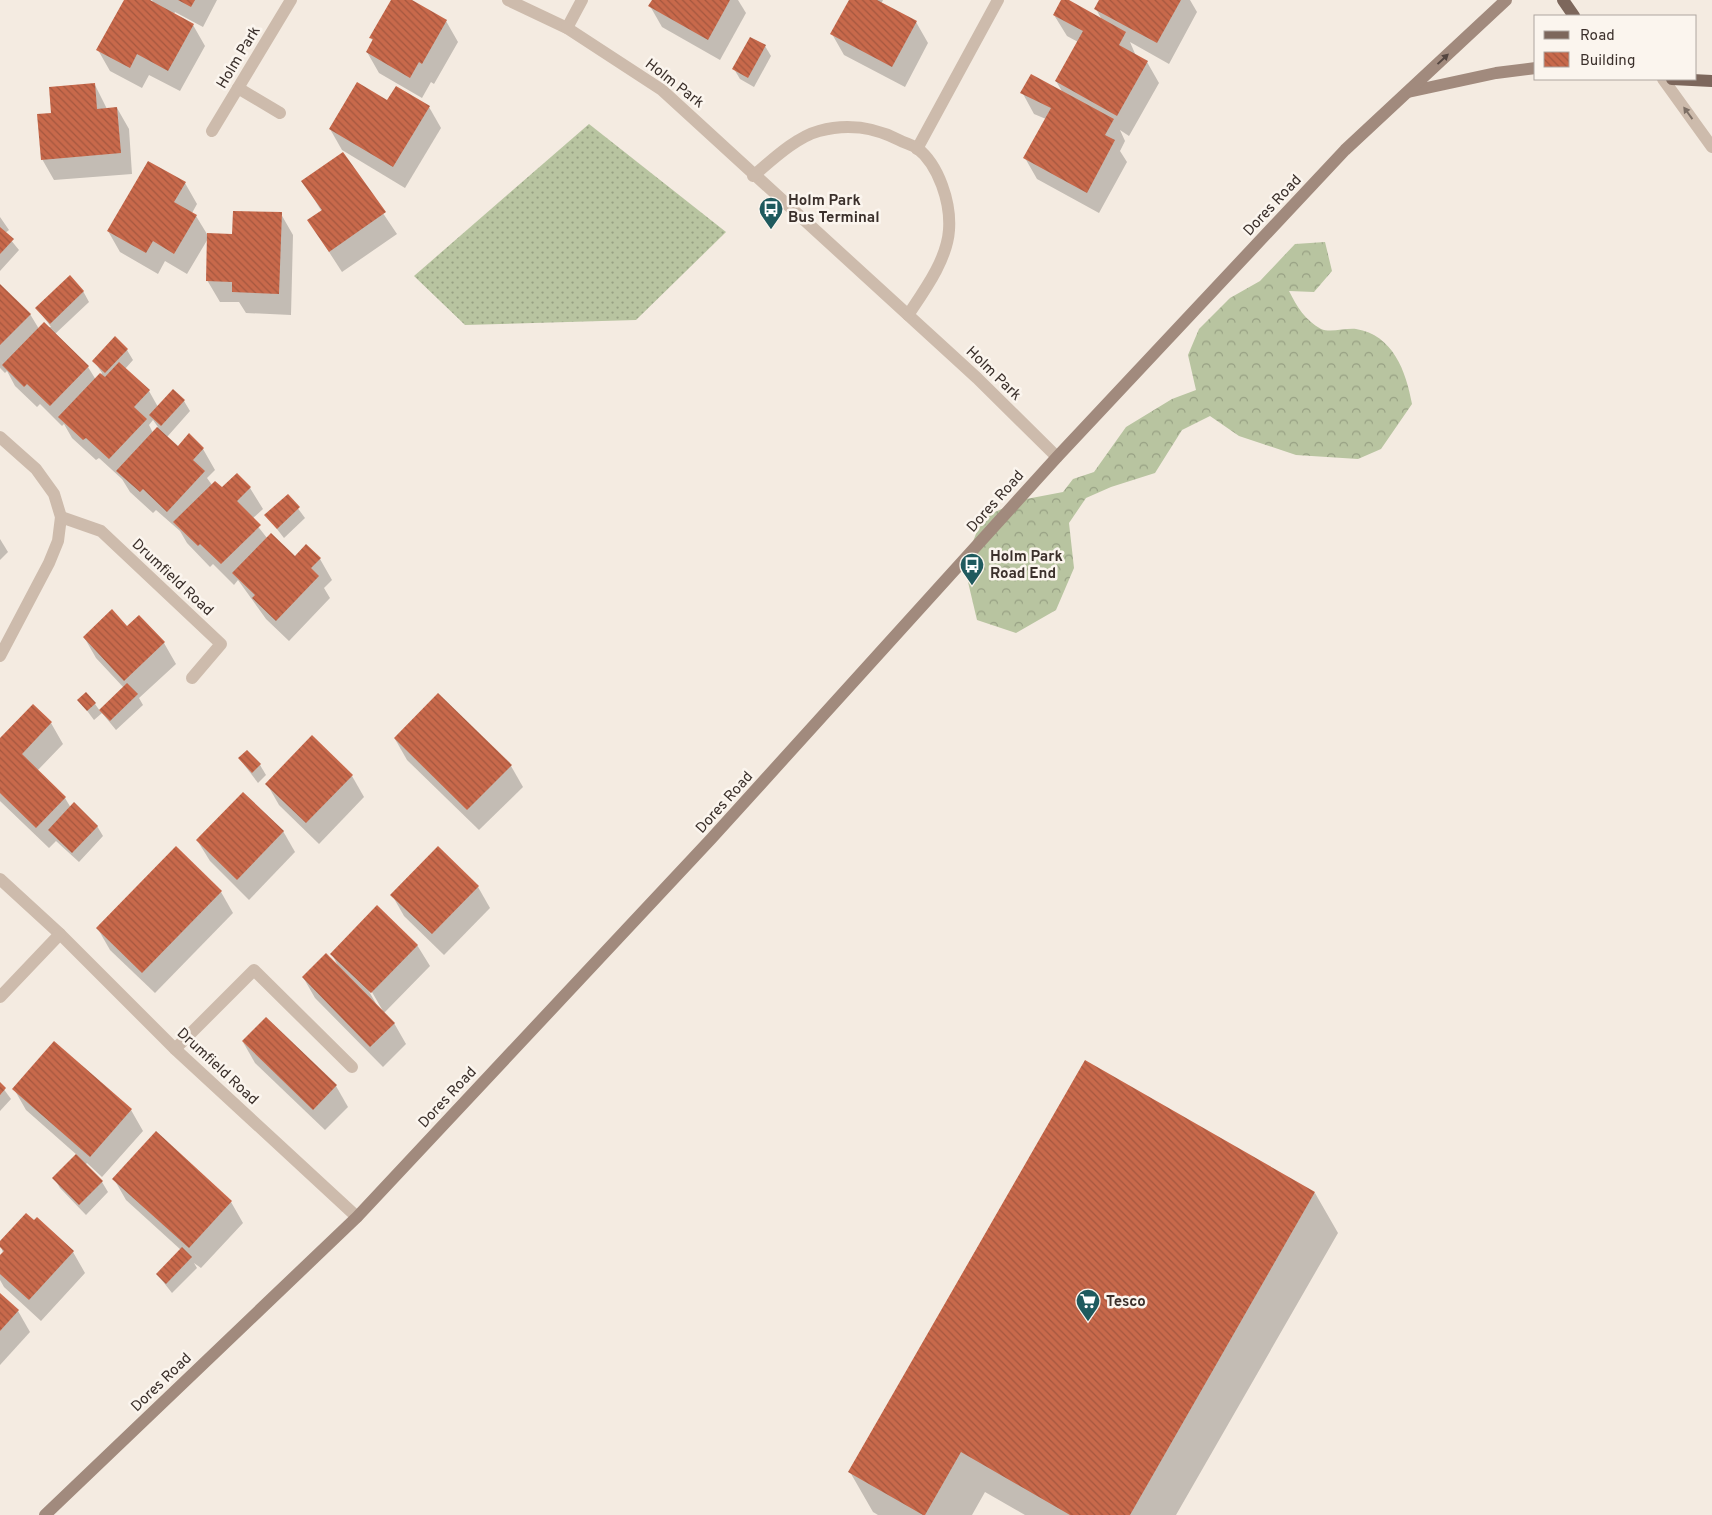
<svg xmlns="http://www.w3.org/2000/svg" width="1712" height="1515" font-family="Overpass,sans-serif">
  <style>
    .grass { fill: url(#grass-dots) }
    .forest { fill: url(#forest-crowns) }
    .shadow { fill: #0003; fill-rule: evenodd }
    .building { fill: url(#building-back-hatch) }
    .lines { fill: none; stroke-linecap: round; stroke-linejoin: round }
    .minor { stroke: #cdbbac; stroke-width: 12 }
    .secondary { stroke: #a18a7d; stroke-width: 12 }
    .primary { stroke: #7d675c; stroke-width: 12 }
    .oneway { fill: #544640 }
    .oneway2 { fill: #7d6f65 }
    .labels { text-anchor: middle; stroke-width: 5; stroke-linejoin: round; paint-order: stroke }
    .street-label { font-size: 15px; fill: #3b302b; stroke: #fbf5ee }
    .poi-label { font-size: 15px; font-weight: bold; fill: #3b302b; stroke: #fbf5ee; text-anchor: start }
  </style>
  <defs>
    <pattern id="grass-dots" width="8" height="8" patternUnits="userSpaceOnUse" patternTransform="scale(1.25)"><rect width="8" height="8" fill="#b8c4a0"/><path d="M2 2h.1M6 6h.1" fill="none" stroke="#97a083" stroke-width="1.8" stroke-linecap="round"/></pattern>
    <pattern id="forest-crowns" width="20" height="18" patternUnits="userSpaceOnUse" patternTransform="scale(1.25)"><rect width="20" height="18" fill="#b8c4a0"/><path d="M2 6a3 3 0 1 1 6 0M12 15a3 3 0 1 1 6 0" fill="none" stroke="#97a083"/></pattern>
    <pattern id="building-back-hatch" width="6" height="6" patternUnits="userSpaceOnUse" patternTransform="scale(1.25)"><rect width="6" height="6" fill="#c8694b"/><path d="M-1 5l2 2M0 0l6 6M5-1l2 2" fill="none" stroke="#a4573f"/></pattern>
  </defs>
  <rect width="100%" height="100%" fill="#f4ebe1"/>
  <polygon class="grass" points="589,124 726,232 636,320 465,325 414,276"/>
  <path class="forest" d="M 1325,242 L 1332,271 L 1314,292 L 1289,291 C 1297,307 1305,320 1321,329 C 1330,333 1345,328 1356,329 C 1393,335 1406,371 1412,404 L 1381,449 L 1358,459 L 1296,455 L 1239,436 L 1210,416 L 1182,430 L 1155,473 L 1111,487 L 1086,498 L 1069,523 L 1074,568 L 1056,610 L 1016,633 L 977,620 L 964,565 L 982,518 L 1021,500 L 1063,492 L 1073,479 L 1094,472 L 1126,427 L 1172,399 L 1196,390 L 1188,355 L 1199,329 L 1230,298 L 1260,281 L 1295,244 Z"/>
  <g class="shadow">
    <polygon points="125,0 148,0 154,4 152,0 217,0 203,27 175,12 174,14 193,25 205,46 180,91 149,75 142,88 110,71 98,50"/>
    <polygon points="392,0 410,0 446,21 458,42 434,84 431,82 422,98 379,73 367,52 373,42 371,38"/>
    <polygon points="653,0 738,0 746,13 720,60 662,27 650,6"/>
    <polygon points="850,0 883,0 881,4 916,22 928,43 905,87 844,55 832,34"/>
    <polygon points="1062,0 1067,0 1102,20 1096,9 1100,0 1190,0 1197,12 1169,64 1130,42 1136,56 1147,62 1159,83 1129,136 1120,130 1125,141 1120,151 1127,162 1099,213 1037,179 1025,158 1046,119 1034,114 1022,92 1063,93 1056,81 1078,42 1067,36 1054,15"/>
    <polygon points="765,46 771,56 754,87 740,79 734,69"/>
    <polygon points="95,85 107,109 117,108 129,129 132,174 54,180 42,159 53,114"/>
    <polygon points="388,102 429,107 441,128 405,188 342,150 330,129"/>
    <polygon points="343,154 397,234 342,272 309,221 322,212 303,181"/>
    <polygon points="185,183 197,204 192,213 196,216 207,234 234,236 281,214 293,235 291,315 246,313 239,302 220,302 207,280 209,237 187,274 165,261 158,274 120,252 108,231"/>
    <polygon points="0,217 9,230 5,233 19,250 0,271"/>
    <path d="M 0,285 L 30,314 L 39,329 L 51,327 L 37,308 L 83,291 L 89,302 L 55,334 L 88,367 L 96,380 L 102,373 L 94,361 L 115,338 L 127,350 L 133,360 L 125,369 L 149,391 L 158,407 L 173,390 L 184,401 L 190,411 L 167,437 L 178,448 L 203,449 L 215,470 L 207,478 L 212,485 L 222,488 L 237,474 L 250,488 L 263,509 L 252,519 L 267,538 L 295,558 L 320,559 L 332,580 L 324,588 L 330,598 L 289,641 L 266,619 L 238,580 L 234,585 L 213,564 L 210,567 L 187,543 L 180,531 L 156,510 L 153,513 L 130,492 L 122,479 L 99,458 L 96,460 L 72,438 L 64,424 L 62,426 L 40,404 L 37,407 L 15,386 L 7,371 L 5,373 L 0,368 ZM 153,420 L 158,427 L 153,433 L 149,425 Z"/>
    <polygon points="288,495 305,518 284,538 266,515"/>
    <polygon points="0,539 8,552 0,560"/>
    <polygon points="84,637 164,643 176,664 139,698 143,705 116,730 102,713 94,720 79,700 95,704 100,711 124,688 96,658"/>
    <polygon points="51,723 63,744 37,771 65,798 71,808 97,826 103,836 79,862 56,841 49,848 0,801 0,740"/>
    <polygon points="395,739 511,766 523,787 479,830 407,760"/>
    <polygon points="247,751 260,765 266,775 258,783 239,758"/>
    <polygon points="352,776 364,797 319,844 279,805 267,784"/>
    <polygon points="283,831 295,852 249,900 210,861 197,840"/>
    <polygon points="176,848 221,892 233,913 155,993 110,950 98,929"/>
    <polygon points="478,887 490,908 444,955 404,916 392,895"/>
    <path d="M 417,945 L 430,966 L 384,1013 L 394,1023 L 406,1044 L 383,1067 L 315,998 L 303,977 L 338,966 L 332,954 ZM 369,987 L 383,1011 L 378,1007 L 367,988 Z"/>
    <polygon points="243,1042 336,1086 348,1107 325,1130 255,1063"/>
    <polygon points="0,1084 11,1099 0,1111"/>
    <polygon points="14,1089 131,1110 143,1131 102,1177 87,1163 85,1165 102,1182 108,1192 86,1215 60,1188 54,1178 77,1155 26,1110"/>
    <polygon points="114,1179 231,1202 243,1223 201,1268 194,1263 197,1268 172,1293 157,1274 181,1250 126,1200"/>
    <polygon points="1315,1193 1338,1233 1176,1515 1025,1515 985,1492 972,1515 878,1515 873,1512 850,1472"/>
    <polygon points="0,1243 73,1252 85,1273 41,1321 4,1287 0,1280 0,1257 3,1253"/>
    <polygon points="0,1295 18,1311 30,1332 0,1365"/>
  </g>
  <g class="building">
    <polygon points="124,0 150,0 194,24 168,71 137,54 130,68 96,50"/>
    <polygon points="178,0 195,0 191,7"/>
    <polygon points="391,0 412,0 447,20 422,64 419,62 410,78 366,52 373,39 369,38"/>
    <polygon points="652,0 730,0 708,40 648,6"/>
    <polygon points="849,0 877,0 917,21 892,67 830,34"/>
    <polygon points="1061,0 1069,0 1126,32 1119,45 1148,61 1117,116 1055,81 1083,31 1053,15"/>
    <polygon points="1099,0 1181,0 1157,43 1094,9"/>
    <polygon points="750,37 766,45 748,78 732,69"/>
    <polygon points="1031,74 1114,119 1105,135 1115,140 1087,193 1023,158 1051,108 1020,93"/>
    <polygon points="357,82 387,100 396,86 430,106 393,167 329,129"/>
    <polygon points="95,83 97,109 117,107 121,153 41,160 37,114 51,113 49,87"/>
    <polygon points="343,152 386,212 329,252 307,220 322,210 301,181"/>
    <polygon points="148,161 186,182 174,202 197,215 174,254 153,241 146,253 107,231"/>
    <polygon points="233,211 282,212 279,294 232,292 232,282 206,281 207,233 232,234"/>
    <polygon points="0,227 14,239 0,254"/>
    <polygon points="70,275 84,291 50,324 35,308"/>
    <polygon points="0,284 31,314 0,345"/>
    <polygon points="44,322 89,366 50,406 27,384 24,387 2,365"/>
    <polygon points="115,336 128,349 105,373 92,361"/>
    <polygon points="119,362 150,390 134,407 147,419 109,459 86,438 83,440 58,417 100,373 105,377"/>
    <polygon points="173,389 185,400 161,426 149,415"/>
    <polygon points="157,427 178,446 189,433 204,448 193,460 205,471 167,512 143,489 140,492 116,471"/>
    <polygon points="237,473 251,487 237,501 261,525 221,564 200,544 198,546 173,522 215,481 222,487"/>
    <polygon points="288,494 300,507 277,529 264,515"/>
    <polygon points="271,533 295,556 306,544 321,558 311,568 319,576 276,621 252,598 255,595 232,573"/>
    <polygon points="112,609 127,626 139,615 165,642 124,681 83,637"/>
    <polygon points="127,683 138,694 110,721 99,710"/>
    <polygon points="86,692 96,703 87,711 77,700"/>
    <polygon points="438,693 512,765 467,810 394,738"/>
    <polygon points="33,704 52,722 22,754 66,797 36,828 0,793 0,738"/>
    <polygon points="312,735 353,775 306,823 265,784"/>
    <polygon points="247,750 261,764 252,773 238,758"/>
    <polygon points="243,792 284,831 237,880 196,840"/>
    <polygon points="74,802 98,826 72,853 48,830"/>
    <polygon points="176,846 222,891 142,973 96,928"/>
    <polygon points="438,846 479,886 432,934 390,895"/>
    <polygon points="377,905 418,945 371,993 330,954"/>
    <polygon points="326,953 395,1023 370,1047 302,977"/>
    <polygon points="266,1017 337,1085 313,1110 242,1041"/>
    <polygon points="54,1041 132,1109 90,1157 12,1089"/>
    <polygon points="1085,1060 1315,1192 1130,1515 1070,1515 961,1452 925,1515 923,1515 848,1472"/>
    <polygon points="0,1082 6,1088 0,1095"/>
    <polygon points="156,1131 232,1201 189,1248 112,1179"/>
    <polygon points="76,1154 103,1181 79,1205 52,1178"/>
    <polygon points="26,1213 34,1220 37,1217 74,1251 29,1300 0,1274 0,1255 4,1251 0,1247 0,1241"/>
    <polygon points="182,1247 192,1257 166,1284 156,1274"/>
    <polygon points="0,1293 19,1310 0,1331"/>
  </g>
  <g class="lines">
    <g class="minor">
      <polyline points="508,0 567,28 662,90 977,378 1057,457"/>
      <polyline points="567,28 582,0"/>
      <polyline points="1663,79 1712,147"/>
      <polyline points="238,88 280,113"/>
      <polyline points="212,131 291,0"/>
      <polyline points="917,149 998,0"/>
      <path d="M 753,176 C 771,161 796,137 819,131 C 848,123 873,127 899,140 C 905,143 912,145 917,148 C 939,165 951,203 949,230 C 947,260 924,291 908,315"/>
      <polyline points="0,437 36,469 54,494 61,517 58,541 49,563 0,656"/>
      <polyline points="61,517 101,531 221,644 192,678"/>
      <polyline points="0,879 60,934 175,1049 357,1217"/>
      <polyline points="0,997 60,934"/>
      <polyline points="175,1049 254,970 352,1067"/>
    </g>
    <g class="secondary">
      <polyline points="1408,92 1496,73 1536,68"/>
      <polyline points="45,1515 357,1217 711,839 1057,457 1345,150 1506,0"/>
    </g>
    <g class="primary">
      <polyline points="1563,0 1574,16"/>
      <polyline points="1672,79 1712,81"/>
    </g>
  </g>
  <defs><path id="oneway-solid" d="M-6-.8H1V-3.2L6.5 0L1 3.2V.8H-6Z" transform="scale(1.25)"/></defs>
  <use class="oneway" href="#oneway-solid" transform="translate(1443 59) rotate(-43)"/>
  <use class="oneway2" href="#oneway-solid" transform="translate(1688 113) rotate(-126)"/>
  <defs>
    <symbol id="bus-pin" viewBox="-11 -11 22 30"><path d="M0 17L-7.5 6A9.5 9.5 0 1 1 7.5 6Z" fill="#1f5a5e" stroke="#fbf5ee"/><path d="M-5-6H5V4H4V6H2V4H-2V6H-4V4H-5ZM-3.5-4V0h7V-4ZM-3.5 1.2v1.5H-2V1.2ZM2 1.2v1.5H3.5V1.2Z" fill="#fff"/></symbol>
    <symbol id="supermarket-pin" viewBox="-11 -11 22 30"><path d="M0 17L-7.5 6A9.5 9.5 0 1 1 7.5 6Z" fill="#1f5a5e" stroke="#fbf5ee"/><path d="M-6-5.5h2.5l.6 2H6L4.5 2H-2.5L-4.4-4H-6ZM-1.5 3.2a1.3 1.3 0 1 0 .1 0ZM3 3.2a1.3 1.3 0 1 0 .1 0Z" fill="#fff"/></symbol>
  </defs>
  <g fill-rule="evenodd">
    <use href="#bus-pin" x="757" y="195" width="28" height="38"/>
    <use href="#bus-pin" x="958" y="551" width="28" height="38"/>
    <use href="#supermarket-pin" x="1074" y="1287" width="28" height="38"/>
  </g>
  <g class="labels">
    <g class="street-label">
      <text transform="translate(238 57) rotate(-59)" y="5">Holm Park</text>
      <text transform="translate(675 83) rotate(38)" y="5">Holm Park</text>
      <text transform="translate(1272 205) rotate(-47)" y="5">Dores Road</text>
      <text transform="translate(994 373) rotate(44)" y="5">Holm Park</text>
      <text transform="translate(995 501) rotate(-48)" y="5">Dores Road</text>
      <text transform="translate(173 577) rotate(43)" y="5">Drumfield Road</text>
      <text transform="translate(724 802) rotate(-48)" y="5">Dores Road</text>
      <text transform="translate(218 1066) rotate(43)" y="5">Drumfield Road</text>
      <text transform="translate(447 1097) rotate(-47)" y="5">Dores Road</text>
      <text transform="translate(161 1382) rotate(-44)" y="5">Dores Road</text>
    </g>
    <g class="poi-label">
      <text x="788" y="205">Holm Park<tspan x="788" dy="17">Bus Terminal</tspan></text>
      <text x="990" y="561">Holm Park<tspan x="990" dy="17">Road End</tspan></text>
      <text x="1106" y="1306">Tesco</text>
    </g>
  </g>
  <rect x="1534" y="15" width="162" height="65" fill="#fbf5ee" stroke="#aea6a0"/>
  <rect x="1544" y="31" width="25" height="8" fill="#7d675c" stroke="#aea6a0"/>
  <text x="1580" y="40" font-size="15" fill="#3b302b">Road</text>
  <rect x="1544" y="52" width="25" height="15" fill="url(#building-back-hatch)" stroke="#aea6a0"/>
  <text x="1580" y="65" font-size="15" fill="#3b302b">Building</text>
</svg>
